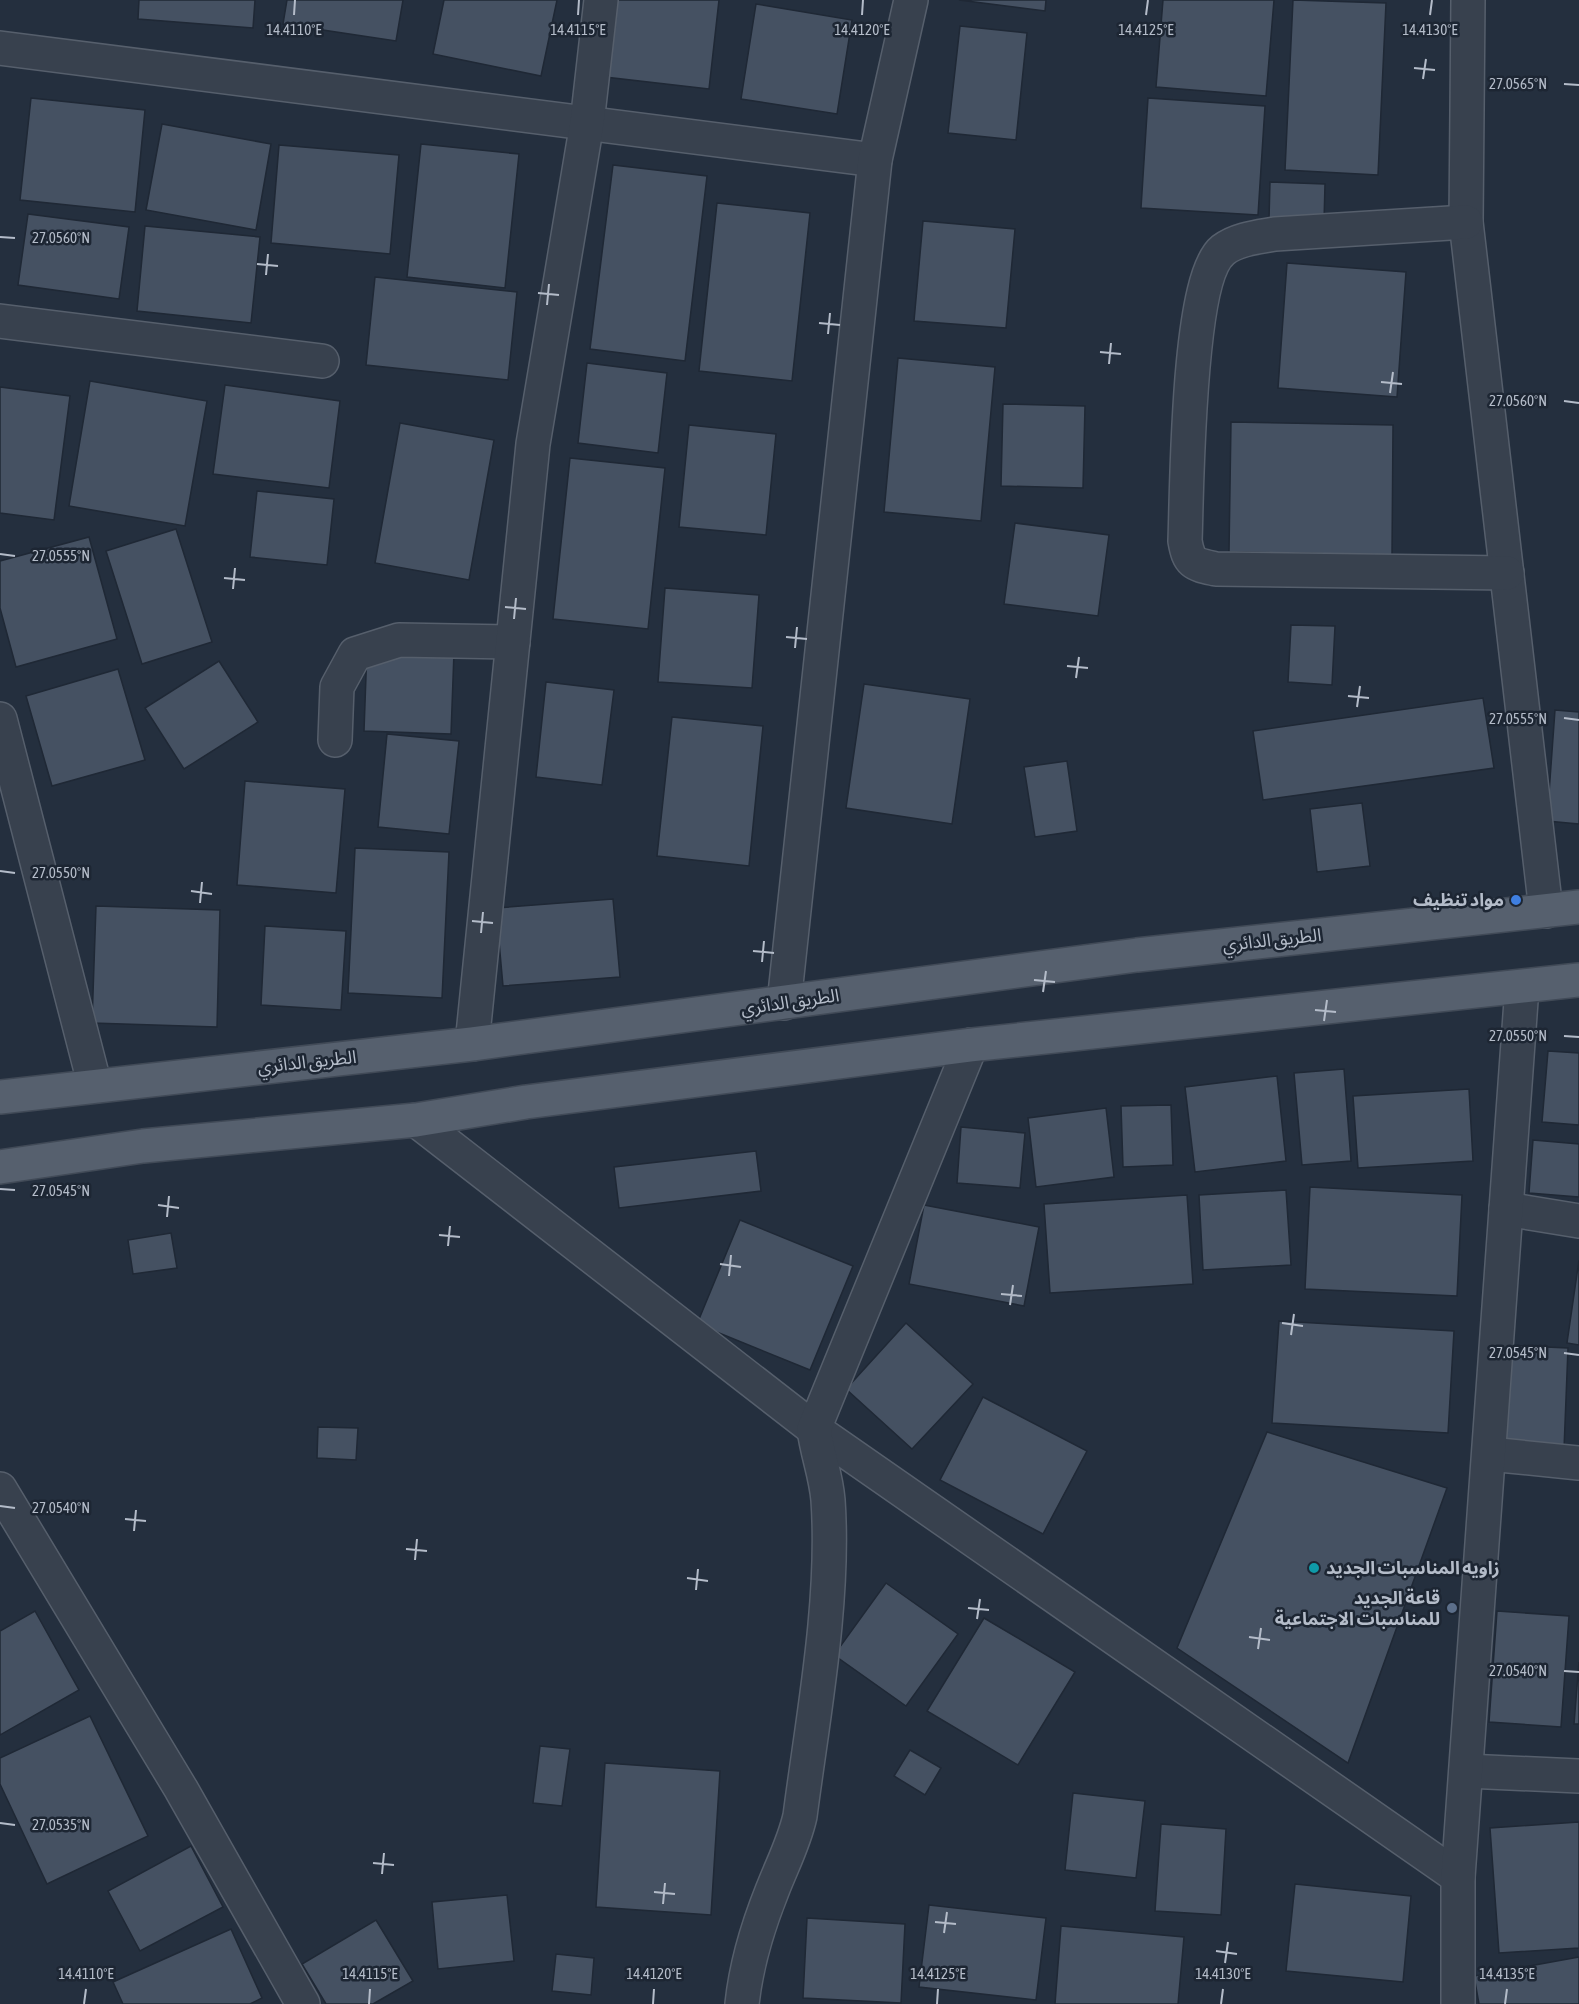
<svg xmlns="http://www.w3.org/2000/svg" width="1579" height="2004" font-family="'Asap Condensed','Noto Sans Arabic',sans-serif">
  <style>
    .building { fill: #455162; stroke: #1f2835; stroke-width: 1.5 }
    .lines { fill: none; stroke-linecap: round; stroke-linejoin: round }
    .minor-casing { stroke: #565f6c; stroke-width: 36 }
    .primary-casing { stroke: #414a57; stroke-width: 36 }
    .minor { stroke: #38414e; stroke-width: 33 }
    .primary { stroke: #56606e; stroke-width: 33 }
    .ticks { fill: none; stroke: #b4bcc9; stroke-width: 2 }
    .shop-dot { fill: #3f7fe0; stroke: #1d2633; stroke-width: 2 }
    .culture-dot { fill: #0f9aa8; stroke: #1d2633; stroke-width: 2 }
    .service-dot { fill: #5c6f8a; stroke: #1d2633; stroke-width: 2 }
    .labels { text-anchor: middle; stroke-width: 5; stroke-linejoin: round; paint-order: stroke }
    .poi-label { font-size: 18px; font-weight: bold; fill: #b4bcc9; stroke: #1d2633; text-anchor: end }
    .street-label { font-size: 18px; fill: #b4bcc9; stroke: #1d2633 }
    .ticks-label { font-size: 15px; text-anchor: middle; fill: #b4bcc9; stroke: #1d2633; stroke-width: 5; stroke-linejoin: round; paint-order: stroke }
  </style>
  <rect width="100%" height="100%" fill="#242f3e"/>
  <g class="building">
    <polygon points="139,0 255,0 253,28 138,19"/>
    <polygon points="287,0 403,0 396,41 283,24"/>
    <polygon points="444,0 557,0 541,76 433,54"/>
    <polygon points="613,0 719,0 709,89 605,77"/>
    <polygon points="959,0 1046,0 1045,11"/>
    <polygon points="1163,0 1274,0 1266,96 1156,87"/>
    <polygon points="1293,0 1386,3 1378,175 1285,170"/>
    <polygon points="756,4 852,20 837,114 741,99"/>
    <polygon points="960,26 1027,33 1016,140 948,133"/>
    <polygon points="31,98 145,110 135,212 20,200"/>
    <polygon points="1148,98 1265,106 1258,215 1141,208"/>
    <polygon points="162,124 271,144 256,230 146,210"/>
    <polygon points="421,144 519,154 505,288 407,277"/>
    <polygon points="279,145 399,155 390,254 271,243"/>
    <polygon points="613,165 707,176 685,361 590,349"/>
    <polygon points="1270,182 1325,184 1324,222 1269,219"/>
    <polygon points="717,203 810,213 792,381 699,371"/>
    <polygon points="28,214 129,227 119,299 18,285"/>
    <polygon points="923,221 1015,229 1006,328 914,321"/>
    <polygon points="145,226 260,237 251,323 137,311"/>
    <polygon points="1287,263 1406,272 1397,397 1278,388"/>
    <polygon points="375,277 517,292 508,380 366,365"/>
    <polygon points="898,358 995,367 981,521 884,512"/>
    <polygon points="587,363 667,373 658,453 578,443"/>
    <polygon points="90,381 207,401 185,526 69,506"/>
    <polygon points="225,385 340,401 329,488 213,474"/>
    <polygon points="0,387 70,396 54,520 0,513"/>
    <polygon points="1003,404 1085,406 1083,488 1001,486"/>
    <polygon points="1231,422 1393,425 1392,555 1229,552"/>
    <polygon points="400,423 494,440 469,580 375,563"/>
    <polygon points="689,425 776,434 766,535 679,527"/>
    <polygon points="570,458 665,468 648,629 553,619"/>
    <polygon points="257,491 334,499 327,565 250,557"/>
    <polygon points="1015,523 1109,535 1098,616 1004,604"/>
    <polygon points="176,529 212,642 142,664 106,551"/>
    <polygon points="89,537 117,639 16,667 0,608 0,561"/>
    <polygon points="665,588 759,595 752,688 658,682"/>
    <polygon points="1291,625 1335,626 1332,685 1288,682"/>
    <polygon points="367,648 454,652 451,734 364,731"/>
    <polygon points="219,661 258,722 184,769 145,708"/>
    <polygon points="118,669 145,760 52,786 26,696"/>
    <polygon points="546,682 614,690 602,785 536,777"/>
    <polygon points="864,684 970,699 952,824 846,808"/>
    <polygon points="1483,698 1494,768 1263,800 1253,731"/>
    <polygon points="1555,710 1579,712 1579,824 1547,821"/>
    <polygon points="672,717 763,726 749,866 657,856"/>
    <polygon points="387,734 459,741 449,834 378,827"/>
    <polygon points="1067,761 1077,831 1035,837 1024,767"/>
    <polygon points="245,781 345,789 336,893 237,885"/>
    <polygon points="1362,803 1370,866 1317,872 1310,809"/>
    <polygon points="355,848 449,852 442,998 348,993"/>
    <polygon points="613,899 620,977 503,986 496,908"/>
    <polygon points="96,906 220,910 217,1027 92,1023"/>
    <polygon points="265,926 346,931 341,1010 261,1005"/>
    <polygon points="1548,1051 1579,1053 1579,1125 1542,1122"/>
    <polygon points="1344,1069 1351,1161 1302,1165 1294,1073"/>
    <polygon points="1277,1076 1286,1161 1195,1172 1185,1087"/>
    <polygon points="1469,1089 1473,1161 1358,1168 1353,1096"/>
    <polygon points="1171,1105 1173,1165 1123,1167 1121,1106"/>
    <polygon points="1106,1108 1114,1177 1036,1187 1028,1118"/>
    <polygon points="961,1127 1025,1133 1020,1188 957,1183"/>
    <polygon points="1533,1140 1579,1144 1579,1197 1529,1193"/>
    <polygon points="756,1151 761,1191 619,1208 614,1167"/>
    <polygon points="1310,1187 1462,1195 1457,1296 1305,1289"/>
    <polygon points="1286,1190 1291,1265 1203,1270 1199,1195"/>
    <polygon points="1187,1195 1193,1284 1050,1293 1044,1204"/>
    <polygon points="924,1205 1039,1227 1024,1306 909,1284"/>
    <polygon points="740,1220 853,1266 810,1370 697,1324"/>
    <polygon points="171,1233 177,1268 133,1274 128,1240"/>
    <polygon points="1579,1260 1579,1345 1567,1343"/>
    <polygon points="1279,1321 1454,1331 1448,1433 1272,1423"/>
    <polygon points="906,1323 973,1384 912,1449 846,1389"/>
    <polygon points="1503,1345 1568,1348 1564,1449 1498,1447"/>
    <polygon points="983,1397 1087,1451 1043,1534 940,1480"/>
    <polygon points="318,1427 358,1428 356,1460 317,1458"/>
    <polygon points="1267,1432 1447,1488 1348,1763 1177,1648"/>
    <polygon points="886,1583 958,1634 906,1706 834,1655"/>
    <polygon points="35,1611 79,1690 0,1735 0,1631"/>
    <polygon points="1497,1611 1569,1616 1561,1727 1489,1722"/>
    <polygon points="984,1618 1075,1672 1018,1765 927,1711"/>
    <polygon points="1579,1662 1579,1724 1574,1724"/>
    <polygon points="90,1716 148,1836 47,1884 0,1784 0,1758"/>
    <polygon points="540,1746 570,1749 562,1806 533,1803"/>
    <polygon points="910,1750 941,1768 925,1795 894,1776"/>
    <polygon points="605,1763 720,1771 711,1915 596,1907"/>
    <polygon points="1073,1793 1145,1801 1136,1878 1065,1870"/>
    <polygon points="1579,1822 1579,1948 1499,1953 1490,1828"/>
    <polygon points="1161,1824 1226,1829 1221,1915 1155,1911"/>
    <polygon points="191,1846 223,1907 140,1951 108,1891"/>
    <polygon points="1295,1884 1411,1896 1403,1982 1286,1971"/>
    <polygon points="507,1895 514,1961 438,1969 432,1902"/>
    <polygon points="929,1905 1046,1918 1036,2000 919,1987"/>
    <polygon points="807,1918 905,1924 901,2003 803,1998"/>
    <polygon points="376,1920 413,1981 373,2004 326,2004 302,1964"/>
    <polygon points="1061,1926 1184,1937 1178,2004 1055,2004"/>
    <polygon points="231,1929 262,1998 250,2004 123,2004 113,1982"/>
    <polygon points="556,1954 594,1958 591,1995 552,1991"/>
    <polygon points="1579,1957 1579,2004 1479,2004 1474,1976"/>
  </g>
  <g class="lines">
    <defs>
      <g id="minor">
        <polyline points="1468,0 1466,222 1546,911"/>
        <polyline points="0,48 875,160"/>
        <path d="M 1466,222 L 1275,234 C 1258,237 1237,239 1223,250 C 1187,279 1187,490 1185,541 C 1189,564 1194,564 1216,569 L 1507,573"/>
        <polyline points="0,321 322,361"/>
        <polyline points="0,719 95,1086"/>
        <polyline points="335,740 337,687 355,654 399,640 513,642"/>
        <polyline points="784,1003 875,160 911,0"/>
        <polyline points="472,1044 533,444 587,123 601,0"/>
        <polyline points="416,1120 814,1429 1458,1877"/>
        <polyline points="1506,1209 1579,1221"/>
        <polyline points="1489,1454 1579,1463"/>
        <polyline points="0,1489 181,1789 303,2004"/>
        <polyline points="1466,1771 1579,1776"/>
        <path d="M 742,2004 C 746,1966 758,1926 772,1891 C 782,1865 794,1843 800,1816 C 813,1716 835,1601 828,1500 C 826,1475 817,1453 814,1429 L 971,1045"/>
        <polyline points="1458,2004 1458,1877 1522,987"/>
      </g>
      <g id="primary">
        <polyline points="0,1097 472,1044 1137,955 1579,907"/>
        <polyline points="0,1167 143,1146 416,1120 526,1102 971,1045 1579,980"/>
      </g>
    </defs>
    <use href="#minor" class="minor-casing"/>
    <use href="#primary" class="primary-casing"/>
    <use href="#minor" class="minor"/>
    <use href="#primary" class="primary"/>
  </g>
  <path class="ticks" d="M 294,15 L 295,0M 578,15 L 579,0M 862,15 L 863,0M 1146,15 L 1148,0M 1430,15 L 1432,0M 1414,68 L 1435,70M 1423,79 L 1426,59M 1564,84 L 1579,85M 0,237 L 15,238M 257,264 L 278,266M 266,275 L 268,254M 538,293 L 559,295M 547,305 L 549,284M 819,323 L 840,325M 828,334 L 830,313M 1100,352 L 1121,354M 1109,364 L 1111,343M 1381,382 L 1402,384M 1390,393 L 1393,372M 1564,401 L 1579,403M 0,554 L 15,556M 224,578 L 245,580M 233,589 L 235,568M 505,607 L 526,609M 514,619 L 516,598M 786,637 L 807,639M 795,648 L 797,627M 1067,666 L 1088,668M 1076,678 L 1079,657M 1348,696 L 1369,698M 1357,707 L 1360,686M 1564,718 L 1579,720M 0,871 L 15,873M 191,891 L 212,894M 200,903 L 202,882M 472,921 L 493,923M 481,933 L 483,912M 753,951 L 774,953M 762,962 L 764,941M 1034,980 L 1055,982M 1043,992 L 1046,971M 1315,1010 L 1336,1012M 1324,1021 L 1327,1000M 1564,1036 L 1579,1037M 0,1189 L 15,1190M 158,1205 L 179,1208M 167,1217 L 169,1196M 439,1235 L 460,1237M 448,1246 L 450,1226M 720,1264 L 741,1267M 729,1276 L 731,1255M 1001,1294 L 1022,1296M 1010,1305 L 1013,1285M 1282,1323 L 1303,1326M 1291,1335 L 1294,1314M 1564,1353 L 1579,1355M 0,1506 L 15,1508M 125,1519 L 146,1521M 134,1531 L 136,1510M 406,1549 L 427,1551M 415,1560 L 417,1539M 687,1578 L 708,1581M 696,1590 L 698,1569M 968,1608 L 989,1610M 977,1619 L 980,1599M 1249,1637 L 1270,1640M 1258,1649 L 1261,1628M 1564,1671 L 1579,1672M 0,1823 L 15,1825M 373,1863 L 394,1865M 382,1874 L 384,1853M 654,1892 L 675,1894M 663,1904 L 665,1883M 935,1922 L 956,1924M 944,1933 L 947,1912M 1216,1951 L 1237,1954M 1225,1963 L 1228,1942M 84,2004 L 86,1989M 369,2004 L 370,1989M 653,2004 L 654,1989M 937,2004 L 938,1989M 1221,2004 L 1223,1989M 1505,2004 L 1507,1989"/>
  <circle class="shop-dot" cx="1516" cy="900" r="6"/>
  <circle class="culture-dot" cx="1314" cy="1568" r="6"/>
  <circle class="service-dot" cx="1452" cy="1608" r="6"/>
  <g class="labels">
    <g class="poi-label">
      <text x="1504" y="906">مواد تنظيف</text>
      <text x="1326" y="1574" text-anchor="start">زاويه المناسبات الجديد</text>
      <text x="1440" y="1604">قاعة الجديد<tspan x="1440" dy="21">للمناسبات الاجتماعية</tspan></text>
    </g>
    <g class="street-label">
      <text transform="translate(1272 940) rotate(-6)" y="6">الطريق الدائري</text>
      <text transform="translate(790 1002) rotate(-8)" y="6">الطريق الدائري</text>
      <text transform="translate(307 1062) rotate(-6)" y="6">الطريق الدائري</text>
    </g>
  </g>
  <g class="ticks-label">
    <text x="294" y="35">14.4110°E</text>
    <text x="578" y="35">14.4115°E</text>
    <text x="862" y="35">14.4120°E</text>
    <text x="1146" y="35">14.4125°E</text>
    <text x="1430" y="35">14.4130°E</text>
    <text x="1518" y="89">27.0565°N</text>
    <text x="61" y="243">27.0560°N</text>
    <text x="1518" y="406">27.0560°N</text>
    <text x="61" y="561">27.0555°N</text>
    <text x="1518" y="724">27.0555°N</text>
    <text x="61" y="878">27.0550°N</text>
    <text x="1518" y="1041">27.0550°N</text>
    <text x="61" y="1196">27.0545°N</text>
    <text x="1518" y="1358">27.0545°N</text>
    <text x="61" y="1513">27.0540°N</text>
    <text x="1518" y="1676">27.0540°N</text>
    <text x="61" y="1830">27.0535°N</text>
    <text x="86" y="1979">14.4110°E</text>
    <text x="370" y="1979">14.4115°E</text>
    <text x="654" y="1979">14.4120°E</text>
    <text x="938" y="1979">14.4125°E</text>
    <text x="1223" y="1979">14.4130°E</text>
    <text x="1507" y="1979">14.4135°E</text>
  </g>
</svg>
